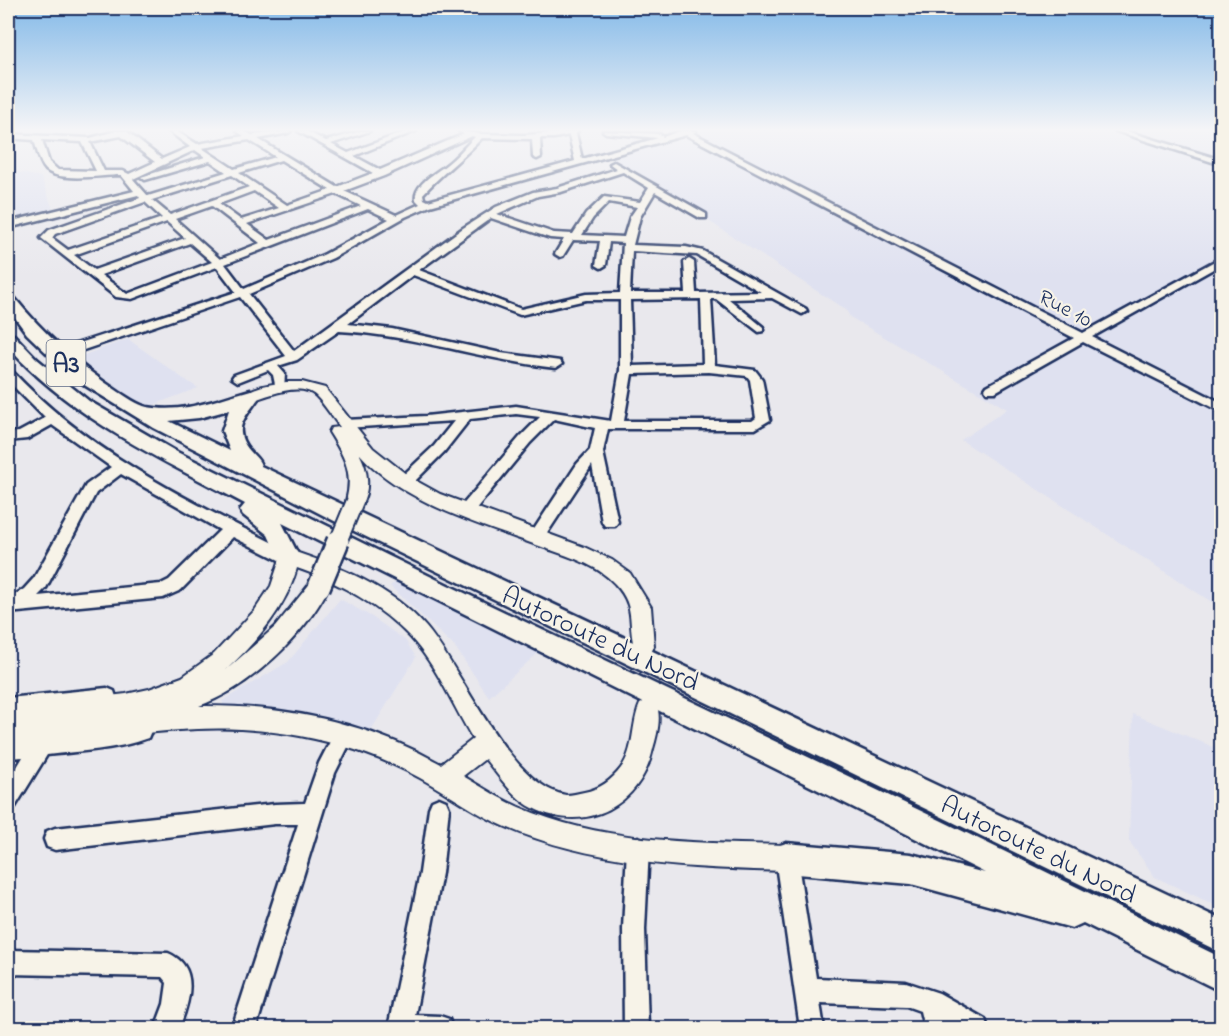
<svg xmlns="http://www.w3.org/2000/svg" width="1229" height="1036" font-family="'Indie Flower',sans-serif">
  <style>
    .built { fill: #dfe1f0 }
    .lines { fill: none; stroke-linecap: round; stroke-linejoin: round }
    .minor-casing { stroke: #1b2f5e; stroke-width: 5 }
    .major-casing { stroke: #1b2f5e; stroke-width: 4 }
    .highway-casing { stroke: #1b2f5e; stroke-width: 5 }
    .minor { fill: #f7f3e8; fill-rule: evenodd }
    .major { fill: #f7f3e8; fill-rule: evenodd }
    .highway { fill: #f7f3e8; fill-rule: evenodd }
    .major-bridge-far1-casing { stroke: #1b2f5e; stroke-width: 20; stroke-linecap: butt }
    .major-bridge-casing { stroke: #1b2f5e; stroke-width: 26; stroke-linecap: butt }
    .major-bridge-far1 { stroke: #f7f3e8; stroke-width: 16 }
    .major-bridge { stroke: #f7f3e8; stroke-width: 21 }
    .labels { text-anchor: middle; stroke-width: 4.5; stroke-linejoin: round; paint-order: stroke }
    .far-street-label { font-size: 22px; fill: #1b2f5e; stroke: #f7f3e8 }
    .shield { fill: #f7f3e8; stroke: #5d6a87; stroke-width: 1.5 }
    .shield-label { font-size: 26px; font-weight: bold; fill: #1b2f5e }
    .street-label { font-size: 27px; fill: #1b2f5e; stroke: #f7f3e8 }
  </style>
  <rect width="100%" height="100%" fill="#e9e8ed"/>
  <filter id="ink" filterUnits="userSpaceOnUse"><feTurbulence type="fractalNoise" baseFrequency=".0167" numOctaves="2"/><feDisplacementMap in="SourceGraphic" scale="12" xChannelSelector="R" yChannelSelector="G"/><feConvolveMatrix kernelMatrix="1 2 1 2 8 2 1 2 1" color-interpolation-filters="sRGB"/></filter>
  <g filter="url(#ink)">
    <g class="built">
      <polygon points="704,131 1221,131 1221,608 961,440 1007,409 850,317 846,310 610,157"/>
      <polygon points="8,170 41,177 54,212 8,224"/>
      <polygon points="128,339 181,377 198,388 145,408 76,358"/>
      <polygon points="397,581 513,640 538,653 489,697 455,647 390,586"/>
      <polygon points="340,599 372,617 405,640 416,657 368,735 225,709 222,701 288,662"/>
      <polygon points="1133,714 1221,750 1221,908 1155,877 1129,841"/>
    </g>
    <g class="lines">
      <defs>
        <g id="minor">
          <path d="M 116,131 L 126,131 L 162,159 L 190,147 L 169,131 L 176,131 L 197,144 L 244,136 L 237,131 L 244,131 L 252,135 L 291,131 L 288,133 L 258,139 L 337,187 L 373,173 L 298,131 L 306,131 L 326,141 L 361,131 L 370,131 L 331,144 L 348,153 L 407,131 L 416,131 L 354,156 L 380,170 L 464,134 L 459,131 L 480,134 L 525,135 L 578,131 L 576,133 L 582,159 L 658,138 L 606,133 L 603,131 L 660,134 L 663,137 L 680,131 L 696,131 L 693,133 L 1083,333 L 1222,257 L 1222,264 L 1092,337 L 1222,403 L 1222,412 L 1083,342 L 995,392 L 987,392 L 985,389 L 987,386 L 1074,338 L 686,135 L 430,206 L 405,217 L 333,258 L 249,294 L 294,351 L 463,228 L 496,207 L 533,192 L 557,188 L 617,169 L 610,164 L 614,162 L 706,214 L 706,218 L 700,218 L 655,192 L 640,217 L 633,245 L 686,247 L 703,251 L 806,309 L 807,311 L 802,314 L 772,298 L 729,299 L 763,327 L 763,331 L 759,332 L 716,299 L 711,299 L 715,365 L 755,370 L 762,379 L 770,420 L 755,429 L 608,429 L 603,452 L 618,522 L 615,526 L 605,526 L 602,522 L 592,465 L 542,541 L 532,541 L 529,537 L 577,464 L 590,450 L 595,428 L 554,419 L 530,443 L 470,516 L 460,516 L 458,512 L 460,508 L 520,437 L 540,417 L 516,414 L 470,419 L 444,452 L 410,486 L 405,487 L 398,482 L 400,478 L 434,446 L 454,421 L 345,428 L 338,424 L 345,420 L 426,416 L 516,406 L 611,421 L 620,370 L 620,300 L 586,300 L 520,315 L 413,275 L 348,324 L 392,329 L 501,353 L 560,361 L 562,364 L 556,368 C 483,360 413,335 339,331 L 297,360 L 278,366 L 285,374 L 284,389 L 276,389 L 273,375 L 268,370 L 238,382 L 232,378 L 234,375 L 286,356 L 240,297 L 60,358 L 52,358 L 52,352 L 236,292 L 217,267 L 132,299 L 116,297 L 41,238 L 49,230 L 140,198 L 138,195 L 8,228 L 8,222 L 134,191 L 121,175 C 102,175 61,183 46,170 C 39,163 37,149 34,140 L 8,138 L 8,134 L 90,138 ZM 569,135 L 575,161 L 428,201 L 424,199 L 423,194 C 441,174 463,158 482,138 L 532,139 L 533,157 L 537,159 L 541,157 L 540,138 L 554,138 ZM 121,136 L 155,162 L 129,174 L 123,171 L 104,171 L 90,142 ZM 472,136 L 475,137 C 465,146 457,157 446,165 C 436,173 413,185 416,200 L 420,204 L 396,215 L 344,191 L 384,176 ZM 42,140 L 82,142 L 96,171 L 58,170 L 49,162 ZM 249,140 L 276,157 L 234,169 L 202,148 ZM 195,150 L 205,157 L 141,177 L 145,180 L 210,161 L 226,172 L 148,196 L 133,179 ZM 281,160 L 330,190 L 287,205 L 239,173 ZM 623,172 L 649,188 L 640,202 L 604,197 L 586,214 L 573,234 L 554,233 L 497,214 L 538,196 L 561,192 ZM 232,175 L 249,187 L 170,215 L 152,200 ZM 254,191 L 279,208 L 241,220 L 219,204 ZM 336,194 L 361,206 L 269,240 L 247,224 ZM 145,202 L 162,218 L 68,250 L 52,238 L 55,234 ZM 609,202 L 637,207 L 630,217 L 624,237 L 582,235 L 593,218 ZM 212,206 L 260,243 L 220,259 L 175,219 ZM 368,209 L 389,219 L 325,254 L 244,289 L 225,264 ZM 491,218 L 550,238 L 564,239 L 555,254 L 560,257 L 563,256 L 573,240 L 600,241 L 596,265 L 601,268 L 606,265 L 609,242 L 623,243 L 620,293 L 586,294 L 521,309 L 419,270 ZM 167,222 L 185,238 L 94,270 L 74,255 ZM 190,243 L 212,262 L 127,294 L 101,275 ZM 632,251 L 697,255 L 761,292 L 696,293 L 694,262 L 689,259 L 684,262 L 686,293 L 630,293 ZM 701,299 L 703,364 L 632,366 L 630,300 ZM 709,372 L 747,376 L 750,380 L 756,418 L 752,421 L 624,421 L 632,374 Z"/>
          <polygon points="1116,131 1126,131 1222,160 1222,165"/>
          <path d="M 8,370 L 12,371 C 91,455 193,503 295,554 L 297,558 L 295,562 L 289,564 L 283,562 L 233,537 L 181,590 L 163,598 L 8,613 L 8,599 L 24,589 L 34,578 L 86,485 L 111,467 L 52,425 L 27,439 L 8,441 L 8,433 L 19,432 L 45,418 L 8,381 ZM 121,474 L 220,530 L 169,580 L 161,584 L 38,596 L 46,588 L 96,493 Z"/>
          <polygon points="107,688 114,691 116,697 114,703 107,706 8,716 8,698"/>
          <path d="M 141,722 L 148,724 L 151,731 L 148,738 C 116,750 81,751 47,755 L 15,807 L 8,810 L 8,782 L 23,757 L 8,758 L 8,740 L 109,730 Z"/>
          <polygon points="344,726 351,728 354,735 335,773 256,1028 232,1028 298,824 275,824 55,850 47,847 44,839 47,831 55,828 275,804 305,803 319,763 337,728"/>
          <polygon points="439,798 446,801 449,808 442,873 415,1015 440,1016 449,1019 452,1028 388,1028 420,873 429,808 432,801"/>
          <polygon points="638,837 646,840 649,848 645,929 648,1028 624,1028 623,929 627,848 630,840"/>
          <polygon points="786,847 794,850 797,858 816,978 906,982 939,993 985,1019 988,1028 953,1028 948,1026 948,1028 924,1028 920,1011 906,1006 820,1003 824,1028 800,1028 775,858 778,850"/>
          <path d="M 8,950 L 168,953 C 201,967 189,1003 179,1028 L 155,1028 L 164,1004 L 167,983 L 162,977 L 8,974 Z"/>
        </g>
        <g id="major">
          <path d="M 286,382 L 302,382 L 325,388 L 373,448 L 411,478 L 440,494 L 584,547 L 612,560 L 630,573 L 651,607 L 654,646 L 651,653 L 644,655 L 637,653 C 625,628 639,609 615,584 C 597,564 567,556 542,547 C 482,525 402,503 359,453 C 368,469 371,489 361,506 L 355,507 L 349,506 L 346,501 C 354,472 344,456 329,432 L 331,428 L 340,427 C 332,417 325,405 316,396 C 300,381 268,396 251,401 L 243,396 C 252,386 273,384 286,382 Z"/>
          <path d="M 289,550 C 338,566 392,587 426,627 C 463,670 508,785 566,795 C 572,795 578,793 584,792 C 600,789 611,781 621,768 C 635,749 631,724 640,704 L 648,700 L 656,704 C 662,717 657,735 653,749 C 641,805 586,835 533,808 C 513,798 499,776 485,759 L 463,776 C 482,787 500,799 519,807 C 602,843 698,843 786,845 L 795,849 L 799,858 L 795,867 L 786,871 C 691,868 594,865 506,827 C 475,814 448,793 420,778 C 382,757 342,744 300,736 C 195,716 110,742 8,748 L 8,708 L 126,694 L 149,689 L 182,677 L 214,654 L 255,610 L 271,586 L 282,553 ZM 297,568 C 338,582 380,605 410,637 C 437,666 453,706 473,739 L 441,764 C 367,722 283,705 199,706 C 250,688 305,635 329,587 L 326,581 L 319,579 L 312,581 L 275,627 L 226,670 C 256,642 286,608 297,568 Z"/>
        </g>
        <g id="highway">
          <path d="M 8,294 L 13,296 C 44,334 78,365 119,392 C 127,397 138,405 147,407 C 184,414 217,399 251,390 L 257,392 L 260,396 C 247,416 230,427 250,451 C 255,457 260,460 261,466 L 1222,920 L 1222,953 L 348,528 L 154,428 L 86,386 L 55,361 L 27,334 L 8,308 ZM 229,410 L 222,431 L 230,451 L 169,421 L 199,418 Z"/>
          <path d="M 8,333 L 14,335 L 37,359 L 89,401 L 177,452 L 448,585 L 940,820 L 1222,958 L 1222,992 L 1083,923 L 1072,928 L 911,884 L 786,873 L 775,869 L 771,858 L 775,847 L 786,843 L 911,854 L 985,873 L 282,523 L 300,558 L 297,564 L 289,567 L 281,564 L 268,535 L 243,515 L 240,510 L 245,504 C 160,459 73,419 8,347 Z"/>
        </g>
      </defs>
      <use href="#minor" class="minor-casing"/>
      <use href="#major" class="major-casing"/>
      <use href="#highway" class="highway-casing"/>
      <use href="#minor" class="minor"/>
      <use href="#major" class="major"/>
      <use href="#highway" class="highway"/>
      <defs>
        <polyline id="major-bridge-far1" points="338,542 355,501"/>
        <polyline id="major-bridge" points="319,587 338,541"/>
      </defs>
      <use href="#major-bridge-far1" class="major-bridge-far1-casing"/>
      <use href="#major-bridge" class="major-bridge-casing"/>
      <use href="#major-bridge-far1" class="major-bridge-far1"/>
      <use href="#major-bridge" class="major-bridge"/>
    </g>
  </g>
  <linearGradient id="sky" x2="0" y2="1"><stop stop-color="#83b9e8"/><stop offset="0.47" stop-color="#f5f5f7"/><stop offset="1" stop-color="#f5f5f7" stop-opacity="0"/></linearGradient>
  <rect width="1229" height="276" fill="url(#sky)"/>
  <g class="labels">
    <g class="far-street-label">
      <text transform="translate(1066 307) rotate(27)" y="8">Rue 10</text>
    </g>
    <rect class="shield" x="46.5" y="340" width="39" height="46" rx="4.5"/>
    <g class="shield-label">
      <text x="66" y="372">A3</text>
    </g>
    <g class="street-label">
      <text transform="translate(601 638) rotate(25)" y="9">Autoroute du Nord</text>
      <text transform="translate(1039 849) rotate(26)" y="9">Autoroute du Nord</text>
    </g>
  </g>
  <rect width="1229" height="1036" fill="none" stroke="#f7f3e8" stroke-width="30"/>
  <rect x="15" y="15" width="1199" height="1006" fill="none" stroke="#1b2f5e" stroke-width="2" filter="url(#ink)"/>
</svg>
